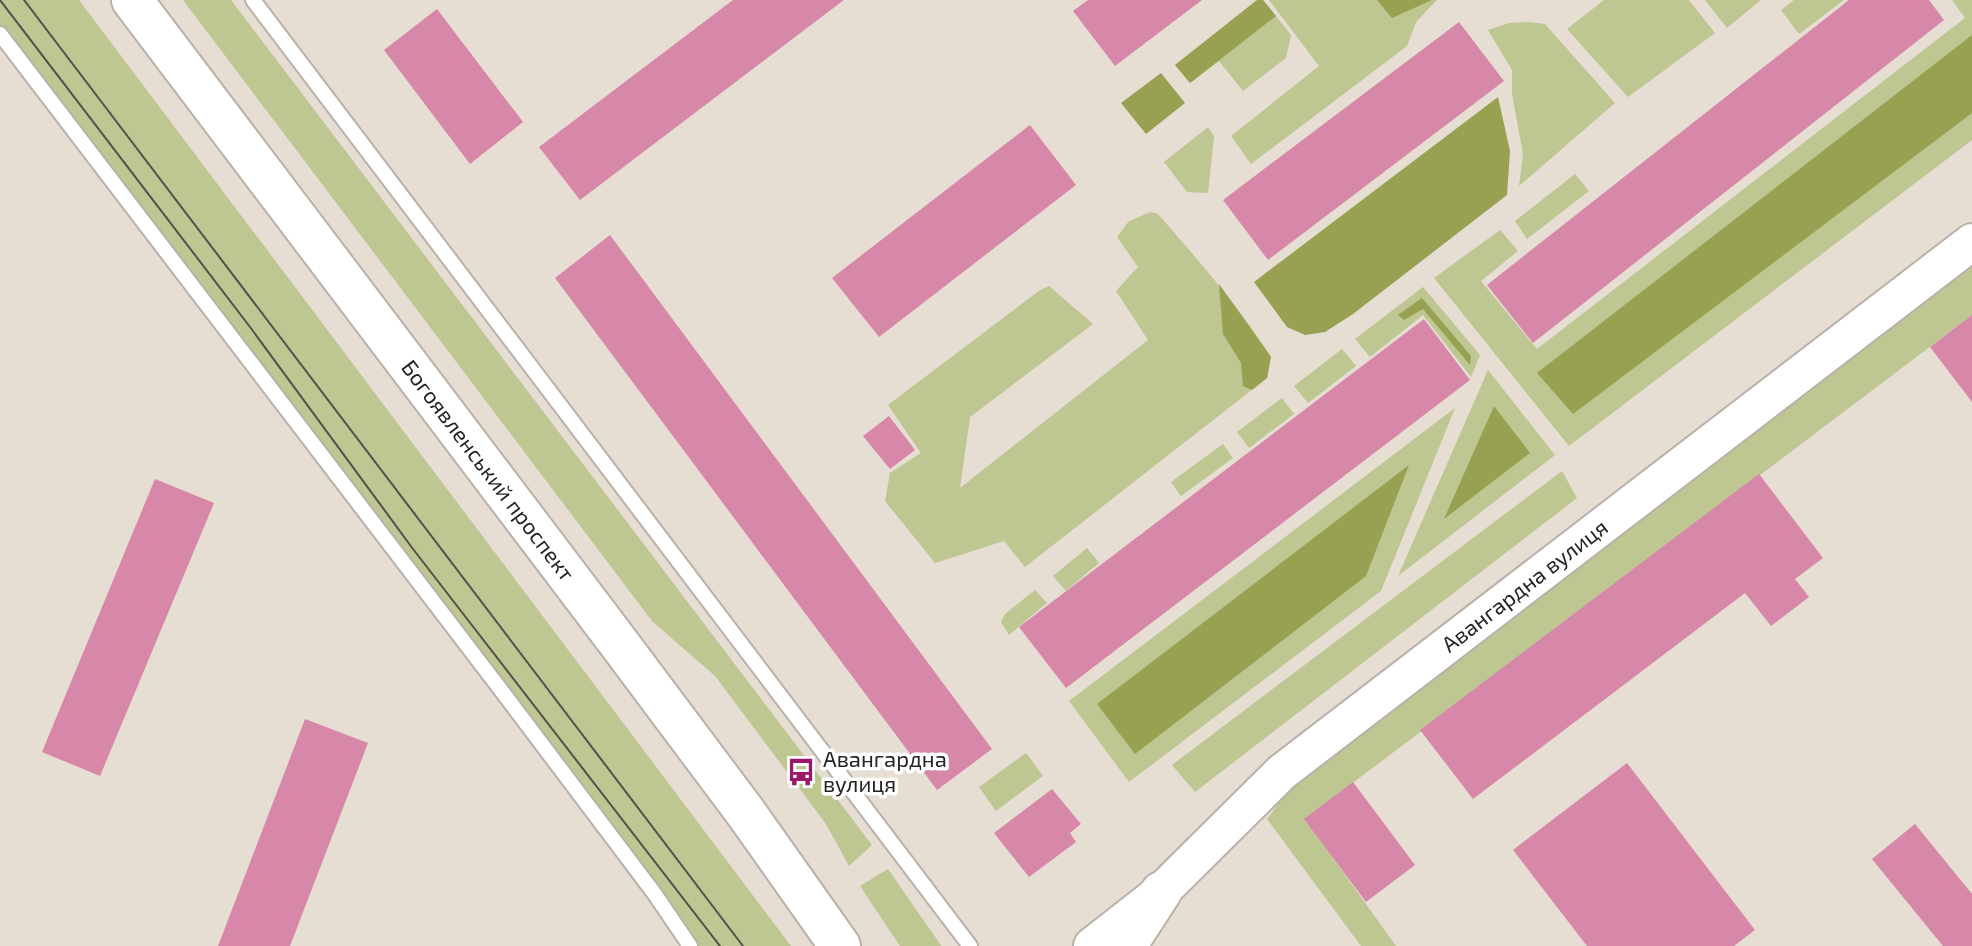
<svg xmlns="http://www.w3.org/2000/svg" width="1972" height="946" font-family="'Exo 2',sans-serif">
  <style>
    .green { fill: #bec692 }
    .forest { fill: #97a151 }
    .building { fill: #d788a9 }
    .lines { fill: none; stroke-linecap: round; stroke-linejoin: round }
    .service-casing { stroke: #bab0a8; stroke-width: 18 }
    .tertiary-casing { stroke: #bab0a8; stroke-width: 40 }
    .secondary-casing { stroke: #bab0a8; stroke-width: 44 }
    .service { stroke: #fff; stroke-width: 14 }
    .tertiary { stroke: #fff; stroke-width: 36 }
    .secondary { stroke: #fff; stroke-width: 40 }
    .tram { stroke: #55504c; stroke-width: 2 }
    .labels { text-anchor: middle; stroke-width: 7; stroke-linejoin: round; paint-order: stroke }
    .street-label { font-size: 22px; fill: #262320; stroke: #fff }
    .poi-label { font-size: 22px; fill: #262320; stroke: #fff; text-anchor: start }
  </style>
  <rect width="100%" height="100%" fill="#e6ddd3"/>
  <g class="green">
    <polygon points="0,0 79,0 791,946 689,946 0,26"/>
    <polygon points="183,0 231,0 872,845 849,866 826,824 715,676 652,621"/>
    <polygon points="1257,0 1263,0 1291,35 1286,58 1243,91 1219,61 1190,83 1175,65"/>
    <polygon points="1269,0 1437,0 1416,22 1407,46 1251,164 1231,136 1319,66"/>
    <polygon points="1604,0 1689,0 1715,33 1628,97 1567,29"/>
    <polygon points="1705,0 1761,0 1727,28"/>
    <polygon points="1794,0 1844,0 1799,34 1781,10"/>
    <polygon points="1952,0 1972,0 1972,140 1569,446 1434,278 1500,230 1518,251 1481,281 1537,349 1965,18"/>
    <polygon points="1529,22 1545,24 1615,103 1519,186 1523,154 1512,94 1512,70 1488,30 1509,23"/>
    <polygon points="1208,127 1214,136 1208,193 1187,192 1164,162"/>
    <polygon points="1575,174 1589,191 1527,239 1515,221"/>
    <path d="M 1151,212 L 1158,214 C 1198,260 1239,306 1271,357 L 1267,378 L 1025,567 L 1004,541 L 935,563 L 885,501 L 890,473 L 921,453 L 888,405 L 1040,290 L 1049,286 L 1093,324 L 970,417 L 960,488 L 1148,340 L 1116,291 L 1138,267 L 1117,237 L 1129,221 Z"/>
    <polygon points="1972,265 1972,315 1305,819 1396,946 1361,946 1267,819 1292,785"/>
    <polygon points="1423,287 1480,355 1471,377 1423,315 1370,357 1355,339"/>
    <polygon points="1342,349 1356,366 1308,403 1294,386"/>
    <polygon points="1488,370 1555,455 1398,576"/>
    <polygon points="1282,398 1294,414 1249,448 1237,432"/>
    <polygon points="1455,408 1381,591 1129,782 1069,701"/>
    <polygon points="1223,444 1233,458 1181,496 1171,482"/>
    <polygon points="1562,471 1577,498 1195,792 1172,765"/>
    <polygon points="1087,548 1099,563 1066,591 1053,576"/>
    <polygon points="1035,590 1047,603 1009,635 1001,622 1005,614"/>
    <polygon points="1026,753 1043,776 996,811 979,787"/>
    <polygon points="888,869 940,944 941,946 900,946 860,886"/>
  </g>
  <g class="forest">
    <polygon points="1257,0 1263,0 1276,16 1190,83 1175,65"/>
    <polygon points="1377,0 1432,0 1392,18"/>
    <polygon points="1972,35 1972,113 1573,414 1537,373"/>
    <polygon points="1161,73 1185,103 1146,134 1121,103"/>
    <polygon points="1498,97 1510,151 1507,195 1353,314 1325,332 1305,335 1287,327 1254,282"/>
    <polygon points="1219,284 1271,357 1267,378 1252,390 1243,386 1241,363 1223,334"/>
    <polygon points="1422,298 1471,356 1470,365 1423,309 1404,320 1398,315"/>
    <polygon points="1494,406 1530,453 1444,519"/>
    <polygon points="1409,465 1366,576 1135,754 1097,704"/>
  </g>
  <g class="building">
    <polygon points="733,0 844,0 580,200 539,147"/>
    <polygon points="1088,0 1202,0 1115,66 1073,11"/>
    <polygon points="1849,0 1929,0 1944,20 1533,343 1487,285"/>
    <polygon points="437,9 523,122 470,164 384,50"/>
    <polygon points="1459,22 1504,81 1268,260 1223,200"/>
    <polygon points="1030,125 1076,185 879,337 832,278"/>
    <polygon points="610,235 992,749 937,790 555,278"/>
    <polygon points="1972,315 1972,402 1930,347"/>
    <polygon points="1424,319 1470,380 1066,688 1019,627"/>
    <polygon points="889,416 915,450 890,469 863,436"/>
    <polygon points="1759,474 1823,558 1795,579 1809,597 1771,626 1745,593 1473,799 1420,730"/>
    <polygon points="155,479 214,503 100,776 42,752"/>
    <polygon points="305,719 368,743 290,946 218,946"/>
    <polygon points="1627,763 1755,930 1734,946 1587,946 1513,850"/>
    <polygon points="1353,782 1415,865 1366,902 1304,819"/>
    <polygon points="1052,789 1081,824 1070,833 1076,842 1029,877 994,833"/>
    <polygon points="1915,824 1972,894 1972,946 1943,946 1872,859"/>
  </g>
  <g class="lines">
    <defs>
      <g id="service">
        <polyline points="253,0 970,946"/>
        <polyline points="0,34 504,694 654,893 690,946"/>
      </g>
      <g id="tertiary">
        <path id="s1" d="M 1092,946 L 1161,892 L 1282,772 L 1972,242"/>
      </g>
      <g id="secondary">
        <path id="s2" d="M 132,0 L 618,642 L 746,813 L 840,946"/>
        <polyline points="1126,946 1161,892"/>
      </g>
    </defs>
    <use href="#service" class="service-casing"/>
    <use href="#tertiary" class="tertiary-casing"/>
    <use href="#secondary" class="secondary-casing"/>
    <use href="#service" class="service"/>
    <use href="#tertiary" class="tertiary"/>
    <use href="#secondary" class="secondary"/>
    <g class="tram">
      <polyline points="0,0 250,327 413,549 720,946"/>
      <polyline points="24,0 743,946"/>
    </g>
  </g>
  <defs>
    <symbol id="bus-bare" viewBox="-9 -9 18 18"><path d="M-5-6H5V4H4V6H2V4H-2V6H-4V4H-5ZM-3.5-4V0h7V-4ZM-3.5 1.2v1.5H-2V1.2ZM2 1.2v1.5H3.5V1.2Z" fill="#9d1768" stroke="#fff" stroke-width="2.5" paint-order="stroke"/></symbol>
  </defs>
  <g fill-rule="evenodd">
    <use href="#bus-bare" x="781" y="752" width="40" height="40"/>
  </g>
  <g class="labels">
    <g class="street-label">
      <text dy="8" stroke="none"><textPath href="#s2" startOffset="590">Богоявленський проспект</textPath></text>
      <text dy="8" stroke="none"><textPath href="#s1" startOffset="564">Авангардна вулиця</textPath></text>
    </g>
    <g class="poi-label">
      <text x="823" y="767">Авангардна<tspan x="823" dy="25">вулиця</tspan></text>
    </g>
  </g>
</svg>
